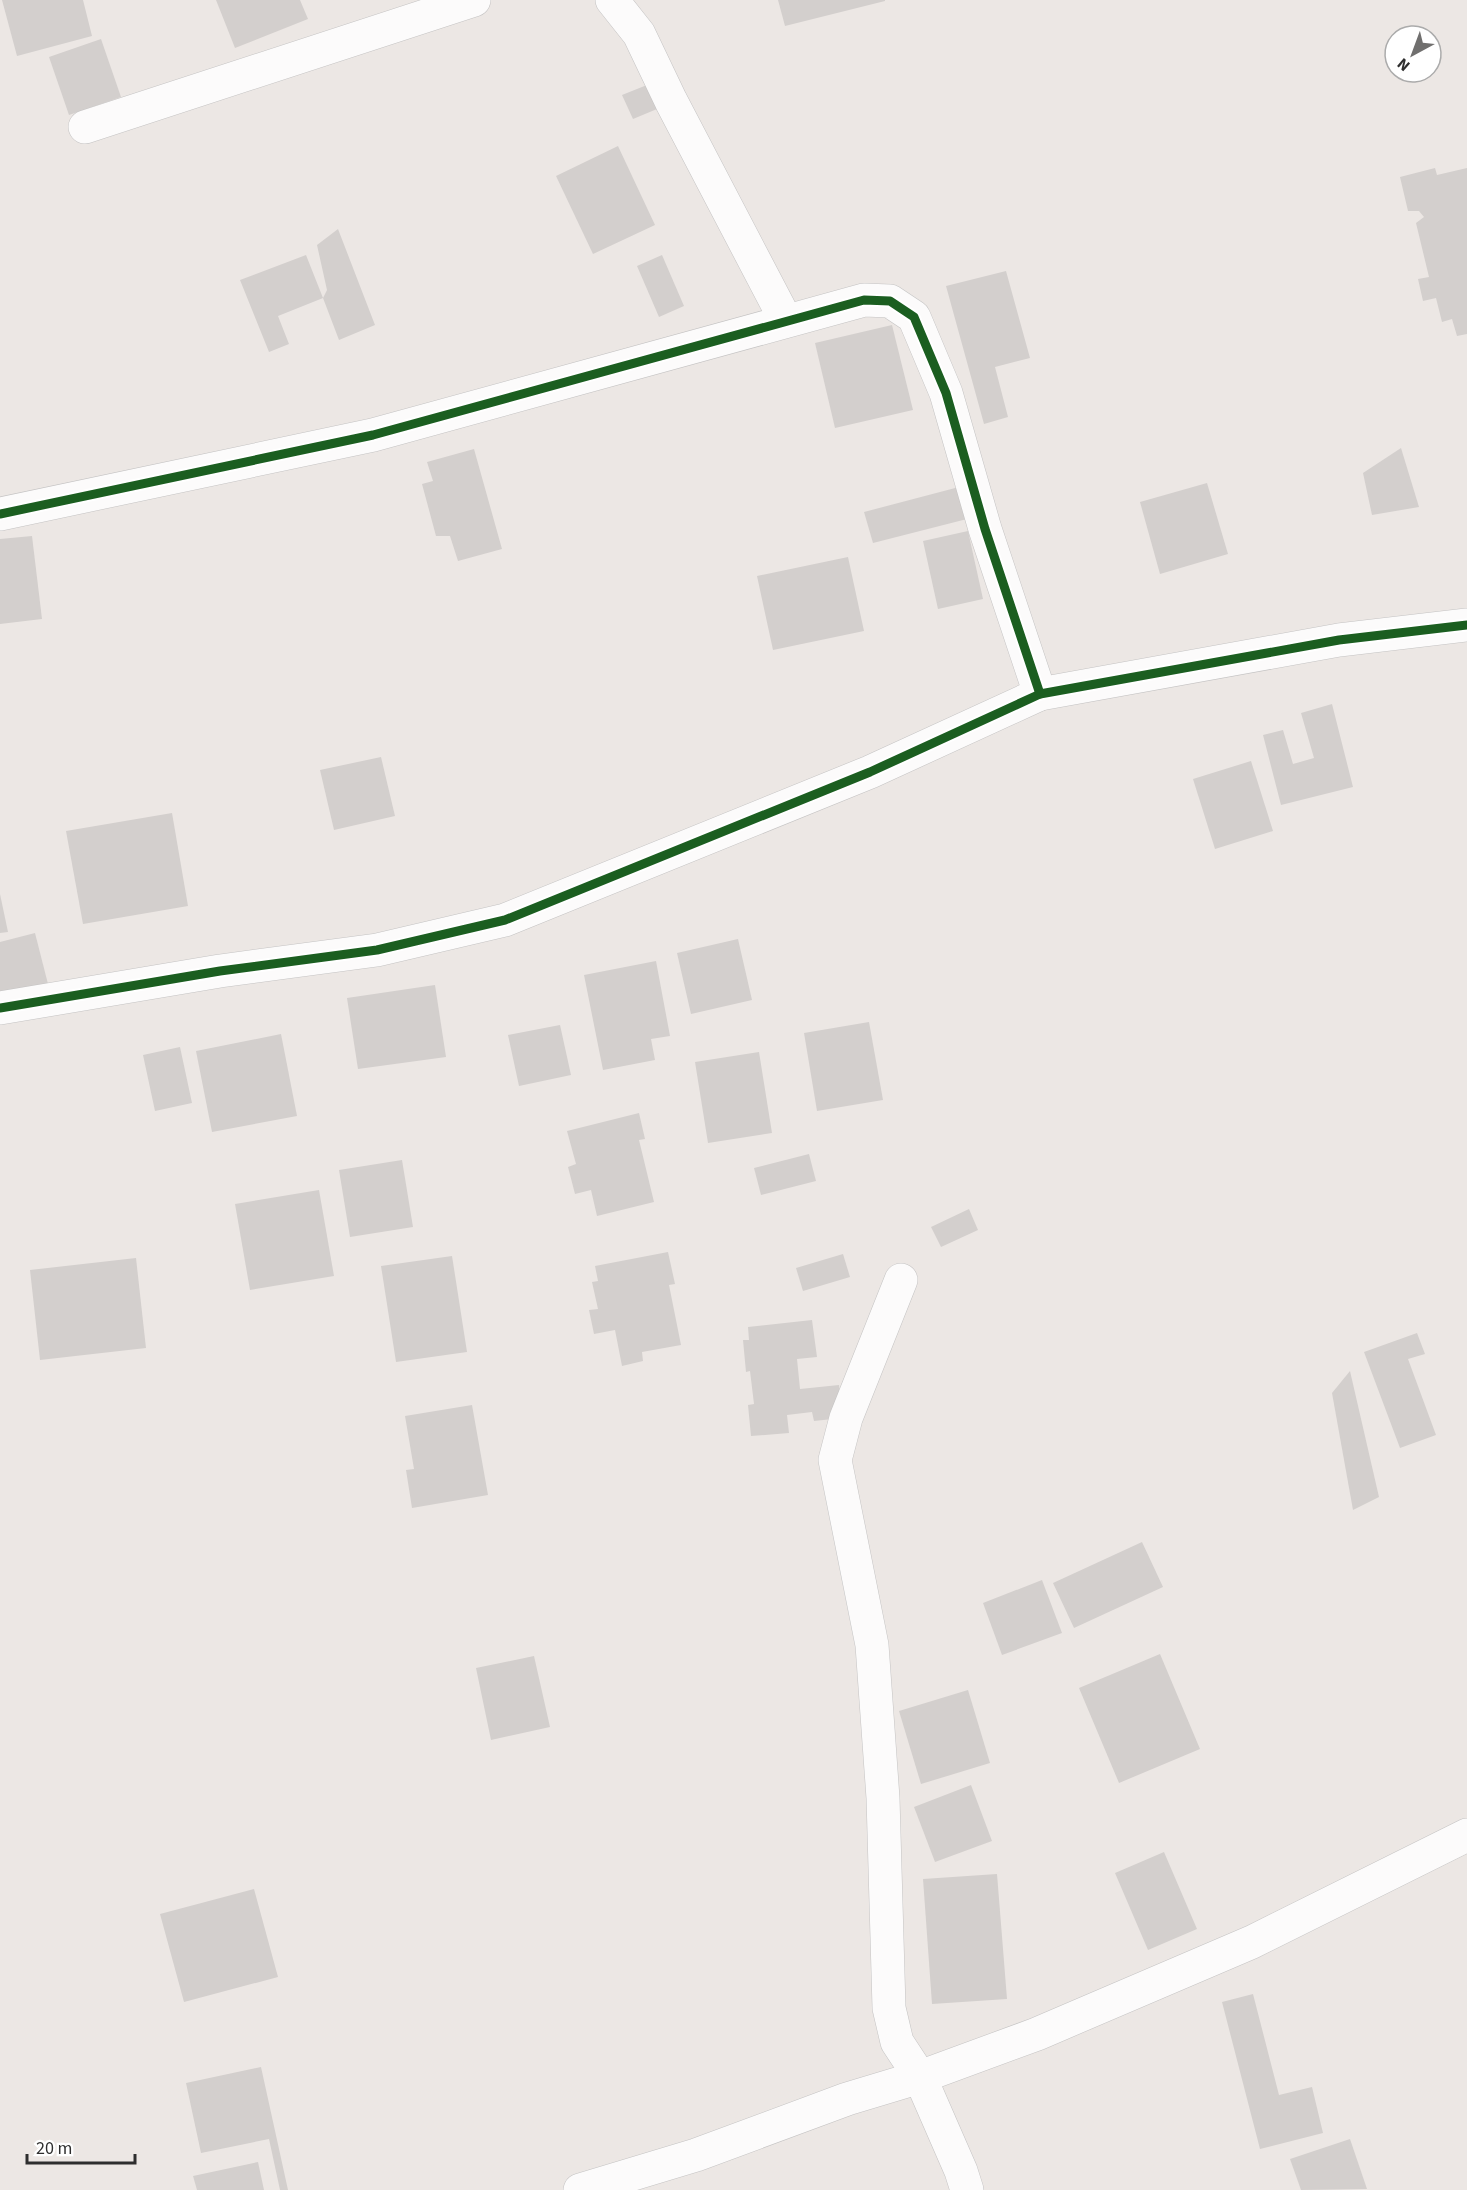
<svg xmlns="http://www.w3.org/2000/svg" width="1467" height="2190" font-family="'Source Sans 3',sans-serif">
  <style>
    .building { fill: #d3cfcd }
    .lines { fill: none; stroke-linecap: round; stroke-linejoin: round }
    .street-casing { stroke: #c4c3c3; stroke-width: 34 }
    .street { stroke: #fcfbfb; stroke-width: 33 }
    .cycleway-casing { stroke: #fff; stroke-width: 13 }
    .cycleway { stroke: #1b5e20; stroke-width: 9 }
  </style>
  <rect width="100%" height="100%" fill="#ece7e4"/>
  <g class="building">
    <polygon points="2,0 83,0 92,36 17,56"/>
    <polygon points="216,0 300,0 308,19 235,48"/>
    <polygon points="778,0 885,0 885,1 785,26"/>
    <polygon points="101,39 121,97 69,115 49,57"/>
    <polygon points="647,85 657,109 633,119 622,95"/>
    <polygon points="618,146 655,225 593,254 556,176"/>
    <polygon points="1435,168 1437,175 1467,168 1467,334 1457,336 1452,319 1442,322 1436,298 1423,301 1418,279 1429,277 1416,223 1424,217 1419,211 1408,211 1400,177"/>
    <polygon points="338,229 375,325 339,340 323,298 278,316 289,344 269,352 240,280 306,255 323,298 327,290 317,245"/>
    <polygon points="662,255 684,306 659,317 637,266"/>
    <polygon points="1006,271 1030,358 995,367 1008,417 984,424 946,286"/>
    <polygon points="892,325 913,410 835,428 815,343"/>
    <polygon points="1401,448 1419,507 1372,515 1363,473"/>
    <polygon points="474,449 502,549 458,561 450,536 436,536 422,484 433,481 427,462"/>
    <polygon points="1207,483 1228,554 1160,574 1140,502"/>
    <polygon points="959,487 967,519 873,543 864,512"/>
    <polygon points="968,531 983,599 938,609 923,541"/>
    <polygon points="32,536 42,619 0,624 0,539"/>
    <polygon points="848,557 864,631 773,650 757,576"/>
    <polygon points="1332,704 1353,787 1281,805 1263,735 1283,730 1293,764 1314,758 1301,713"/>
    <polygon points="381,757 395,816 334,830 320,770"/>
    <polygon points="1251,761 1273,831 1215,849 1193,779"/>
    <polygon points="172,813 188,906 83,924 66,831"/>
    <polygon points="0,894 8,932 0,933"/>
    <polygon points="35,933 48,984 0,996 0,942"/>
    <polygon points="738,939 752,1000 691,1014 677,953"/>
    <polygon points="656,961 670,1036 651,1039 655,1060 603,1070 584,975"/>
    <polygon points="435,985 446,1057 358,1069 347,998"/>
    <polygon points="869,1022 883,1100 817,1111 804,1033"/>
    <polygon points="560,1025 571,1075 519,1086 508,1035"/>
    <polygon points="281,1034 297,1116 212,1132 196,1051"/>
    <polygon points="180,1047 192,1103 155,1111 143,1055"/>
    <polygon points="759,1052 772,1133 708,1143 695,1062"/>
    <polygon points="639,1113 645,1139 639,1140 654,1202 597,1216 591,1190 575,1194 568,1167 576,1164 567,1131"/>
    <polygon points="809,1154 816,1181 761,1195 754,1168"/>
    <polygon points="402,1160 413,1227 350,1237 339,1170"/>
    <polygon points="319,1190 334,1276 250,1290 235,1204"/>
    <polygon points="969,1209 978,1230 941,1247 931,1227"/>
    <polygon points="668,1252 675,1284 669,1285 681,1345 642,1352 643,1361 622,1366 615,1330 594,1334 589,1310 598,1309 592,1282 598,1281 595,1266"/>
    <polygon points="843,1254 850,1277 803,1291 796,1268"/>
    <polygon points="452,1256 467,1352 396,1362 381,1266"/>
    <polygon points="136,1258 146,1348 40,1360 30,1270"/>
    <polygon points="812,1320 817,1357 797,1359 800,1389 839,1385 842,1418 814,1421 812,1412 787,1415 789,1433 751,1436 748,1405 754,1404 750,1371 746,1372 743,1340 749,1340 748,1327"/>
    <polygon points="1417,1333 1425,1354 1408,1359 1436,1435 1400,1448 1364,1352"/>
    <polygon points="1350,1371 1379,1497 1353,1510 1332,1393"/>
    <polygon points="472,1405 488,1495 412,1508 406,1470 414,1469 405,1416"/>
    <polygon points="1142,1542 1163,1587 1074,1628 1053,1583"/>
    <polygon points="1042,1580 1062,1633 1002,1655 983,1603"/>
    <polygon points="1160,1654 1200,1749 1119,1783 1079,1688"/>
    <polygon points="534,1656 550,1727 491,1740 476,1668"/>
    <polygon points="968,1690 990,1763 921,1784 899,1711"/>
    <polygon points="971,1785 992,1841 935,1862 914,1807"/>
    <polygon points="1164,1852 1197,1929 1148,1950 1115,1873"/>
    <polygon points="997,1874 1007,1999 932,2004 923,1879"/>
    <polygon points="254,1889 278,1977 184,2002 160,1914"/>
    <polygon points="1253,1994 1279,2095 1312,2087 1323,2133 1260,2149 1222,2002"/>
    <polygon points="261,2067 288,2190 280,2190 269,2139 201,2153 186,2083"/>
    <polygon points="1350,2139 1367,2189 1301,2190 1290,2159"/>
    <polygon points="258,2162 264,2190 197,2190 193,2176"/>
  </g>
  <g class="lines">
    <defs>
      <g id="street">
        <polyline points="612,0 639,34 671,101 786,321"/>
        <polyline points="85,127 474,0"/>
        <polyline points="0,514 373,435 864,300 890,301 914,317 946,393 985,529 1040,694"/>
        <polyline points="0,1008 220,971 377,950 505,920 870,772 1040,694 1339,640 1467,625"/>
        <polyline points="901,1280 846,1418 835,1460 872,1645 883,1798 889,2008 897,2042 920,2077 961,2171 967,2190"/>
        <polyline points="580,2190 696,2155 847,2099 920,2077 1037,2034 1252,1942 1467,1835"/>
      </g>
    </defs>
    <use href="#street" class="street-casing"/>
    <use href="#street" class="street"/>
    <defs>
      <g id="cycleway">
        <polyline points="0,514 373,435 864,300 890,301 914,317 946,393 985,529 1040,694"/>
        <polyline points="0,1008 220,971 377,950 505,920 870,772 1040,694 1339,640 1467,625"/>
      </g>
    </defs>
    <use href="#cycleway" class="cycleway-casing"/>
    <use href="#cycleway" class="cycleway"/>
  </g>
  <g transform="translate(1413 54) rotate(221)"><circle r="28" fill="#ffffff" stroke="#ababab" stroke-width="1.5"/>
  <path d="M0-4.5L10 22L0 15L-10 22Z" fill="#706f6e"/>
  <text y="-9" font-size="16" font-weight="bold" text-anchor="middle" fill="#2e2e2e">N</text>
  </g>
  <path d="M27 2154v9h108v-9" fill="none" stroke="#2e2e2e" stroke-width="3"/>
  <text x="36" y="2154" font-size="18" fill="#2e2e2e" stroke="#ffffff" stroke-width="4.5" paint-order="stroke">20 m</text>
</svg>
